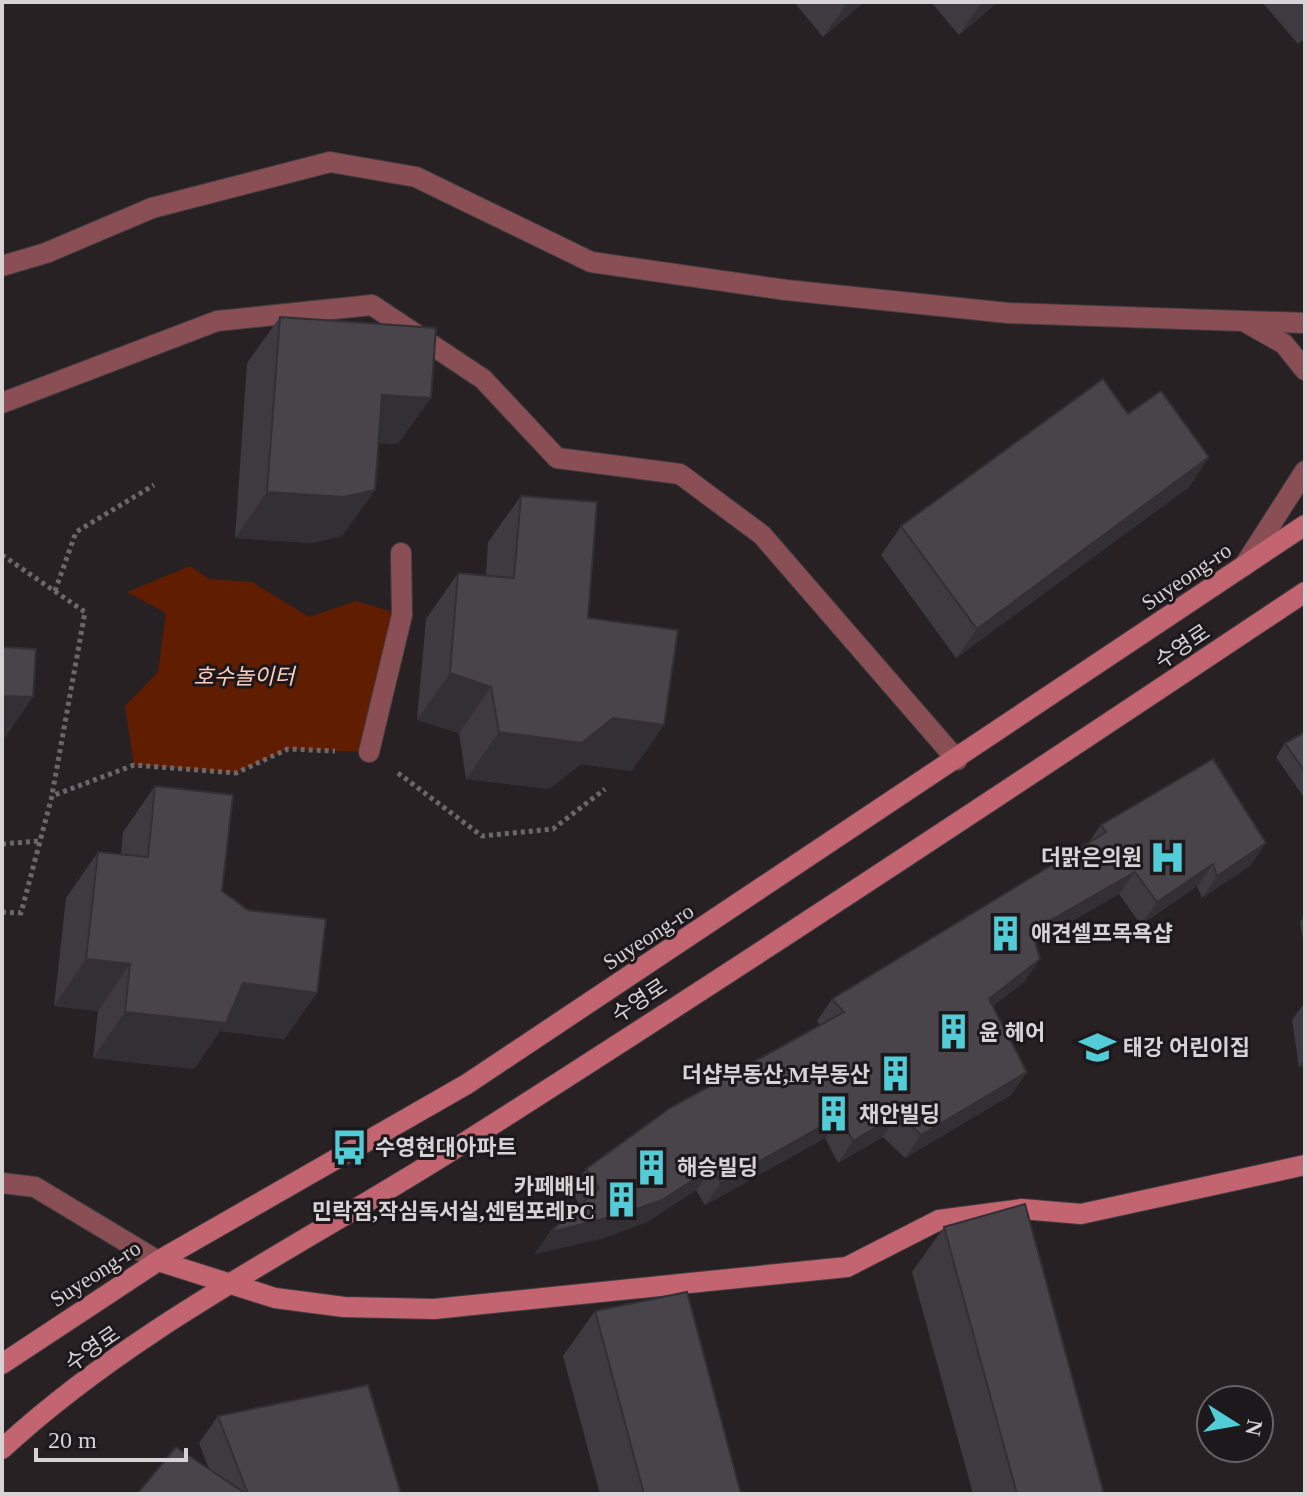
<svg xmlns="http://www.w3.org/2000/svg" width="1307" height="1496" font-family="'Times New Roman','Noto Sans KR',serif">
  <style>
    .green { fill: #611d00 }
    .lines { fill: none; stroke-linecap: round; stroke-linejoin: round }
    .lane-casing { stroke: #433d40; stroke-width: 22 }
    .street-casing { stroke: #433d40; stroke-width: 22 }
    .secondary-casing { stroke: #433d40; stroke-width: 22 }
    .path { stroke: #6c676a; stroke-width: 5; stroke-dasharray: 4 4; stroke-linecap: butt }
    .lane { stroke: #8a4f55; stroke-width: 20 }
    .street { stroke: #8a4f55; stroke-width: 20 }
    .secondary { stroke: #c36571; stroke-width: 20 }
    .wall { fill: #3e3a40 }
    .shaded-wall { fill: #323034 }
    .building { fill: #48444a; stroke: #323034; stroke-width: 2 }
    .labels { text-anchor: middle; stroke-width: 6; stroke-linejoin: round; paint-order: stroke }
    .street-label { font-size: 22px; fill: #d7d3d5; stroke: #1d181b }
    .park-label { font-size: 22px; font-style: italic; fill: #fecfbd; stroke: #1d181b }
    .poi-label { font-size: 22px; font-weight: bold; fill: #d7d3d5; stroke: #1d181b; text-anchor: start }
  </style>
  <rect width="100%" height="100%" fill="#272124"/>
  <polygon class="green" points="190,566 209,579 252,582 309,617 356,601 402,615 369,752 288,749 236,773 134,765 125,706 158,672 166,613 127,592"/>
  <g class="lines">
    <defs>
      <g id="lane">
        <polyline points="2,266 46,253 152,208 330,162 416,177 591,262 786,290 1008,313 1305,323"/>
        <polyline points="1247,323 1284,344 1305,370"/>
        <polyline points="2,403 217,321 372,305 483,379 557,458 680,474 762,535 957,760"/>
        <polyline points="1244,566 1305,471"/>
        <polyline points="2,1183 35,1187 158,1261"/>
      </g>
      <polyline id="street" points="369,752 402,615 401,553"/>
      <g id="secondary">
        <polyline points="158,1261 275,1298 344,1307 434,1309 847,1267 939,1220 1022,1209 1081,1214 1305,1165"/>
        <polyline points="2,1364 158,1261 467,1084 1305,525"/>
        <path d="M 2,1449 C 136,1325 305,1244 459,1146 C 743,966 1025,779 1305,592"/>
      </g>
    </defs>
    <use href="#lane" class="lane-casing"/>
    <use href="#street" class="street-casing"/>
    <use href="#secondary" class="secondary-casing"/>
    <g class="path">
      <polyline points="2,555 85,612 52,795"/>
      <polyline points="55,591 76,532 154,485"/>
      <polyline points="398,773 482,836 553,829 605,789"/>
      <polyline points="2,844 39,841"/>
      <polyline points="2,912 21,913 52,796 134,765 236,773 288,749 335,751"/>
    </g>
    <use href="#lane" class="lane"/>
    <use href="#street" class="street"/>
    <use href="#secondary" class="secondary"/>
  </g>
  <g class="wall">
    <polygon points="794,2 864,2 823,37"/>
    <polygon points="931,2 998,2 959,35"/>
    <polygon points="1262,2 1305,2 1305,38 1298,44"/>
    <polygon points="280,317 398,444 378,443 375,490 342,536 312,543 235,538 247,363"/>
    <polygon points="1128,414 1209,457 1189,487 956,658 881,555 901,526"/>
    <polygon points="521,496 588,618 632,771 581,764 549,789 466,779 459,733 417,720 426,619 458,573 486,575 488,542"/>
    <polygon points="1305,732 1305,799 1276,757 1285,743"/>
    <polygon points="155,786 222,891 317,993 284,1039 220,1031 194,1069 93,1058 98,1011 54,1006 66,898 98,852 121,854 123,832"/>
    <polygon points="1101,825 1250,866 1202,898 1197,886 1141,925 1119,894 1035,942 1025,981 993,1006 1027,1072 1011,1095 905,1158 883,1137 838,1163 825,1138 705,1205 696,1190 647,1222 604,1238 535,1254 550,1232 580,1205 571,1191 586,1169 820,1025 817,1021 832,999 1089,842"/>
    <polygon points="1305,915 1305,952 1300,922"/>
    <polygon points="1305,1002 1305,1066 1299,1067 1292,1020"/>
    <polygon points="944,1227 1104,1494 973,1494 912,1272"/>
    <polygon points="595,1311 741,1494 600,1494 563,1356"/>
    <polygon points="218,1416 401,1494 137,1494 209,1469 199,1443"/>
  </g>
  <g class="shaded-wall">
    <polygon points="848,2 864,2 823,37"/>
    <polygon points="982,2 998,2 959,35"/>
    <polygon points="382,395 431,398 398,444 350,441"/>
    <polygon points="1209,457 1189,487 956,658 977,629"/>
    <polygon points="375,490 342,536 312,543 235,538 267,492"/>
    <polygon points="450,673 491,687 459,733 417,720"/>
    <polygon points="3,696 33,697 2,742 2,697"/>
    <polygon points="613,718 664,725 632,771 581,764 549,789 466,779 499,732"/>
    <polygon points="1266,843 1250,866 1202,898 1217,876"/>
    <polygon points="1213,864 1197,886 1141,925 1157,902"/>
    <polygon points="1135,872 1119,894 1016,953 1032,931"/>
    <polygon points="86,959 130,964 98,1011 54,1006"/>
    <polygon points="1040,959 1025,981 973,1022 989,999"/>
    <polygon points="243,983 317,993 284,1039 220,1031 194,1069 93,1058 125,1012"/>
    <polygon points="1305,1058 1305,1066 1299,1067"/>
    <polygon points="1027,1072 1011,1095 905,1158 921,1135"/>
    <polygon points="898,1114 883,1137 838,1163 853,1141"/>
    <polygon points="840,1116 825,1138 705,1205 721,1183"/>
    <polygon points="712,1168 696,1190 647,1222 604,1238 535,1254 550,1232"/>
  </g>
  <g class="building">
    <polygon points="280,317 436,328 431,398 382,395 375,490 344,497 267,492"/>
    <polygon points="1103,379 1128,414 1161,391 1209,457 977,629 901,526"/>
    <polygon points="521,496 597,502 588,618 678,630 664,725 613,718 582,743 499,732 491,687 450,673 458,573 514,578"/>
    <polygon points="2,647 36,649 33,697 3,696 2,712"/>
    <polygon points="1305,732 1305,772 1285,743"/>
    <polygon points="1213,759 1266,843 1217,876 1213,864 1157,902 1135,872 1032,931 1040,959 989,999 1027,1072 921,1135 898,1114 853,1141 840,1116 721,1183 712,1168 662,1200 619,1215 550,1232 599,1188 586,1169 670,1108 844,1012 832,999 1106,832 1101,825"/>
    <polygon points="155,786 233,795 222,891 248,910 326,919 317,993 243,983 226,1023 125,1012 130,964 86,959 98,852 148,857"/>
    <polygon points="1025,1204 1104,1494 1017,1494 944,1227"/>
    <polygon points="687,1292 741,1494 644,1494 595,1311"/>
    <polygon points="368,1385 401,1494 248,1494 218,1416"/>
    <polygon points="176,1447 246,1494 137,1494"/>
  </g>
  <defs>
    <symbol id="hospital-bare" viewBox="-9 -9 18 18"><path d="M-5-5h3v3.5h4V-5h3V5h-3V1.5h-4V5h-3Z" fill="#52ccd6" stroke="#1d181b" stroke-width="2.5" paint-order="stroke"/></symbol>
    <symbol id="building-bare" viewBox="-9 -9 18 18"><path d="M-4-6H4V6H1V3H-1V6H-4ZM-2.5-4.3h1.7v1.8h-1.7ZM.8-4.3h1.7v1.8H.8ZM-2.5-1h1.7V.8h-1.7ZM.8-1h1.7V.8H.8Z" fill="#52ccd6" stroke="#1d181b" stroke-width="2.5" paint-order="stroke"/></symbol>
    <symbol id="school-bare" viewBox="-9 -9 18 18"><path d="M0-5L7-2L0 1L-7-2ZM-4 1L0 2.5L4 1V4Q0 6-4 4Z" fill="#52ccd6" stroke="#1d181b" stroke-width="2.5" paint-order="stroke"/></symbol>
    <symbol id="bus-bare" viewBox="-9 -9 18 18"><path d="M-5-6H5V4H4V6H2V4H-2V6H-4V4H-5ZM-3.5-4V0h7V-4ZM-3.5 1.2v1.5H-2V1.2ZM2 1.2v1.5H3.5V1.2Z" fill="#52ccd6" stroke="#1d181b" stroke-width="2.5" paint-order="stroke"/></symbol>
  </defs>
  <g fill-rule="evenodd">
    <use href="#hospital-bare" x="1142" y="832" width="51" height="51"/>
    <use href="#building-bare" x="980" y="908" width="51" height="51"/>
    <use href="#building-bare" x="928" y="1006" width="51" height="51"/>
    <use href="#school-bare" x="1072" y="1022" width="51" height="51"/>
    <use href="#building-bare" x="870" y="1048" width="51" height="51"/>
    <use href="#building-bare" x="808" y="1088" width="51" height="51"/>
    <use href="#bus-bare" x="324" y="1122" width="51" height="51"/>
    <use href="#building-bare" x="626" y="1142" width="51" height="51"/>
    <use href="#building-bare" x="596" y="1174" width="51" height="51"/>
  </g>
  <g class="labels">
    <g class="street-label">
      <text transform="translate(1186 576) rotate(-34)" y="8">Suyeong-ro</text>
      <text transform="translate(1182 646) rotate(-34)" y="8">수영로</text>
      <text transform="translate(648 936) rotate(-33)" y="8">Suyeong-ro</text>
      <text transform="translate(639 1000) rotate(-33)" y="8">수영로</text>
      <text transform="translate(95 1273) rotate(-33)" y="8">Suyeong-ro</text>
      <text transform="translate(92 1348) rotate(-35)" y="8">수영로</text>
    </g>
    <g class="park-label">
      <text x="244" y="684">호수놀이터</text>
    </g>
    <g class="poi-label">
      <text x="1142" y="865" text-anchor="end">더맑은의원</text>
      <text x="1031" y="941">애견셀프목욕샵</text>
      <text x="979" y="1040">윤 헤어</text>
      <text x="1123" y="1055">태강 어린이집</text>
      <text x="870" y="1082" text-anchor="end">더샵부동산,M부동산</text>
      <text x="859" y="1122">채안빌딩</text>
      <text x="375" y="1155">수영현대아파트</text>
      <text x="677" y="1175">해승빌딩</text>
      <text x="595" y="1194" text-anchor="end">카페배네<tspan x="595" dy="25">민락점,작심독서실,센텀포레PC</tspan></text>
    </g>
  </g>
  <rect width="1307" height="1496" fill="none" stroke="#d7d3d5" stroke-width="8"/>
  <g transform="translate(1235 1424) rotate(101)"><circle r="38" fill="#1d181b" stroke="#676365" stroke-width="2"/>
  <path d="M0-6L14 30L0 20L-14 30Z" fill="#52ccd6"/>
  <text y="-12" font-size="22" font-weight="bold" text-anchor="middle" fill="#d7d3d5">N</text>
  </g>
  <path d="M36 1448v12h150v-12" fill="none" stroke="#d7d3d5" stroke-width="4"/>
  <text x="48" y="1448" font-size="24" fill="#d7d3d5" stroke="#1d181b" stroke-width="6" paint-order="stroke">20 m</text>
</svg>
